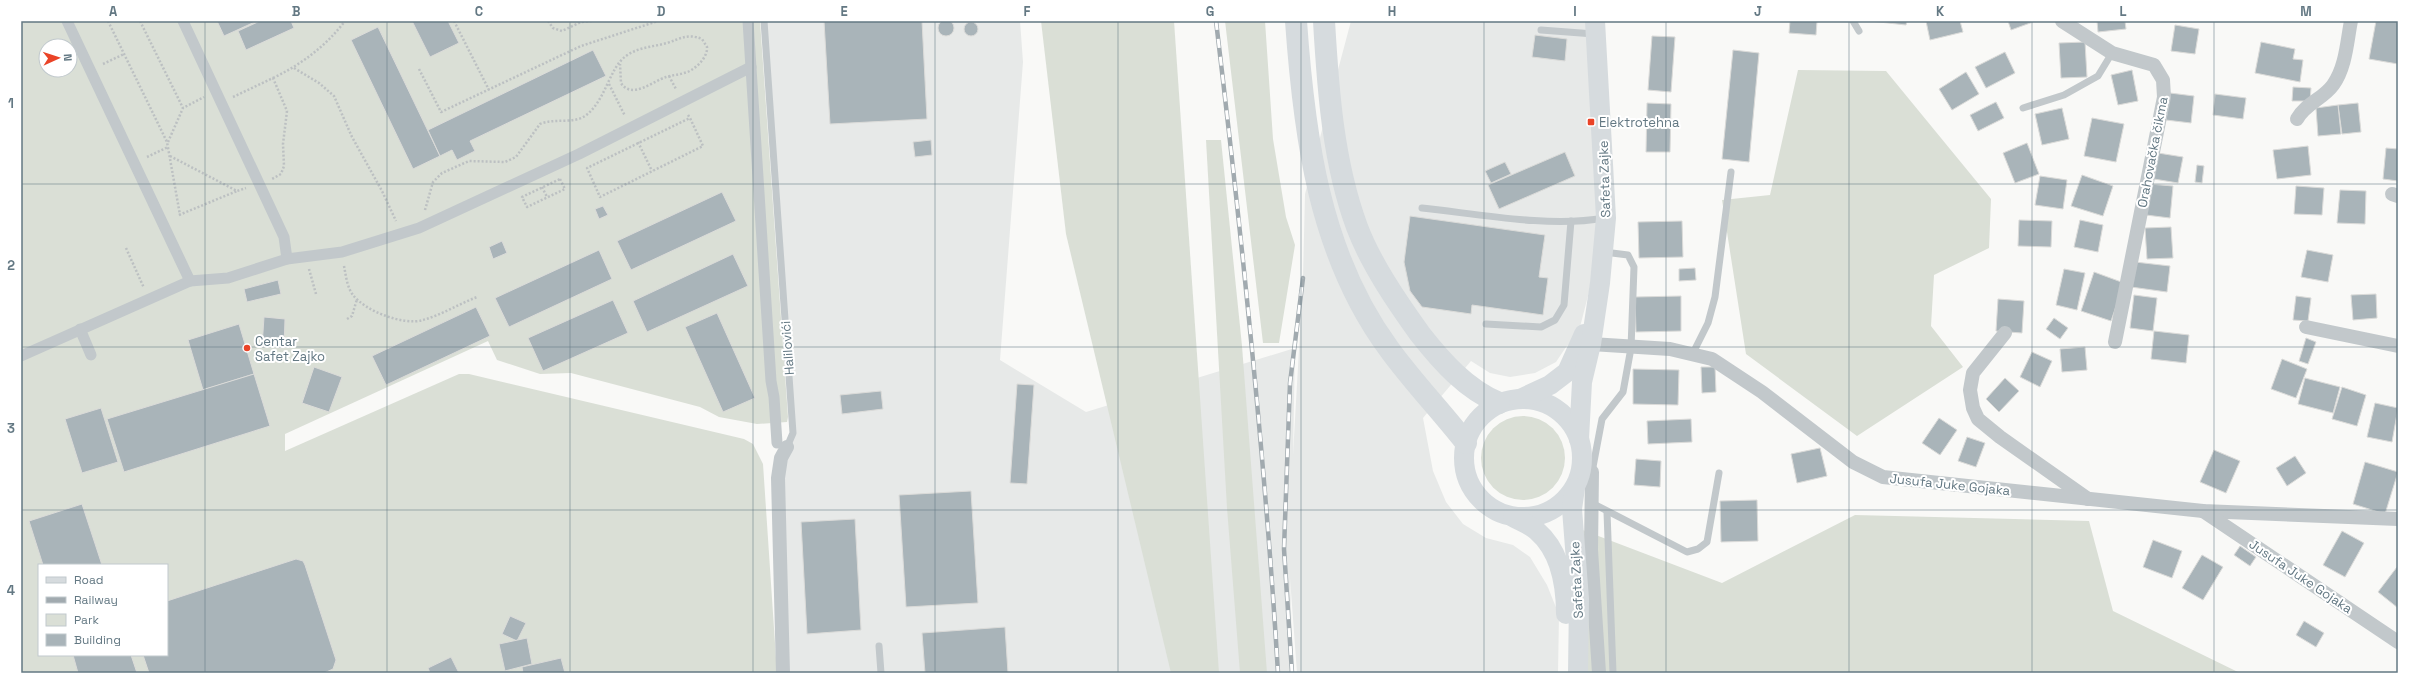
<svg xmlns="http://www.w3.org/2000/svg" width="2419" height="694" font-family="'Space Grotesk',sans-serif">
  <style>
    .built { fill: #e7e9e8 }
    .green { fill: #dadfd6; fill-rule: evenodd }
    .building { fill: #a9b4b9; stroke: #dbdbd9 }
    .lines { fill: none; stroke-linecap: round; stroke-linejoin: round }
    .path { stroke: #bcc0c2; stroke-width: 2.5; stroke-dasharray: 2 2; stroke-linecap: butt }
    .service { stroke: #c2c8cb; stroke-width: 7 }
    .pedestrian { stroke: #c2c8cb; stroke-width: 11 }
    .minor { stroke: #c2c8cb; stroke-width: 14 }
    .secondary { stroke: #d6dbde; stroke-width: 20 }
    .motorway { stroke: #d6dbde; stroke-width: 22 }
    .rail-casing { stroke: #a1aaaf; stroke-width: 4.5 }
    .rail { stroke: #fff; stroke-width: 3; stroke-dasharray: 9; stroke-linecap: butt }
    .grid { fill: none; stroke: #637883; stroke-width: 1; stroke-opacity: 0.55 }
    .poi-dot { fill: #ea4327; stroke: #fff; stroke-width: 1.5 }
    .labels { text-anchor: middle; stroke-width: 4; stroke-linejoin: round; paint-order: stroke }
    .poi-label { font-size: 13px; fill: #637883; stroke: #fff; text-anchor: start }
    .street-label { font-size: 13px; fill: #637883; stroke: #fff }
    .neatline { fill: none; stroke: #637883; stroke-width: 1.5 }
    .grid-label { font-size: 13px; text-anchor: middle; font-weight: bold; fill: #637883 }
  </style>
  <rect width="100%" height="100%" fill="#f9f9f7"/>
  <polygon class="built" points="764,21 1020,21 1023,62 1000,360 1086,412 1295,348 1293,455 1303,278 1305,194 1351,21 1597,21 1606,179 1589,292 1580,327 1571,343 1566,347 1556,362 1535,373 1510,377 1490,373 1471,361 1423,418 1433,471 1446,502 1463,524 1486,538 1513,545 1530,557 1547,585 1559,615 1558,673 1297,673 1290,578 1293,673 782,673 781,458 791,440"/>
  <g class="green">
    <path d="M 21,21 L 760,21 L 788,417 L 787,422 L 757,424 L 719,417 L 700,407 L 571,373 L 540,374 L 497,360 L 488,341 L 285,434 L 285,451 L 459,374 L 469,374 L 744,439 L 753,444 L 763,464 L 777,673 L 21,673 ZM 46,46 L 70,46 L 70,70 L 46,70 ZM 39,565 L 167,565 L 167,655 L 39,655 Z"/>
    <polygon points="1041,21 1174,21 1219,673 1171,673 1066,234"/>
    <polygon points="1225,21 1265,21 1273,139 1286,217 1295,245 1279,343 1263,343"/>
    <polygon points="1798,70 1886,71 1991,199 1989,248 1934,275 1931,326 1963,367 1857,436 1746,354 1722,200 1770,195"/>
    <polygon points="1206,140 1221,140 1242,346 1267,673 1240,673 1227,508"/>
    <circle cx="1523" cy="458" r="42"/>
    <polygon points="1855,515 2089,521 2113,611 2240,673 1585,673 1580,529 1722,583"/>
  </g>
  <g class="building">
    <circle cx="946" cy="28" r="8"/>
    <polygon points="217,21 257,21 224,36"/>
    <polygon points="260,21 291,21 294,28 246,50 238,31"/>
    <polygon points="412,21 448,21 459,43 430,57"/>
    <polygon points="824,21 922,21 927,119 830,124"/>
    <polygon points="1790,21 1817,21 1816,35 1789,33"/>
    <polygon points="1870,21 1907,21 1906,25"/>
    <polygon points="1926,21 1960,21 1963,32 1930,40"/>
    <polygon points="2008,21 2032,21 2033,22 2011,30"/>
    <polygon points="2097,21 2125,21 2126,29 2098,32"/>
    <polygon points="2376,21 2398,21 2398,64 2369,59"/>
    <circle cx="971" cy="29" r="7"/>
    <polygon points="2175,25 2199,29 2195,54 2171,51"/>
    <polygon points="378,27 440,156 413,169 351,40"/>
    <polygon points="1535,35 1567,39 1565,61 1532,57"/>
    <polygon points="1652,36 1675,37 1671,92 1648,90"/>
    <polygon points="2085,42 2087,77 2061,78 2059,43"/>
    <polygon points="2261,42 2295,49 2293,59 2303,60 2300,82 2255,73"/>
    <polygon points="593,50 606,76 470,141 475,151 457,160 452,150 440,156 428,130"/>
    <polygon points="1733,50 1759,53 1749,162 1722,159"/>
    <polygon points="2005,52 2015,73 1986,88 1975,67"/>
    <polygon points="2132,70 2138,101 2118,105 2111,75"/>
    <polygon points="1966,72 1979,94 1952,110 1939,89"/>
    <polygon points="2293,87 2311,88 2310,101 2292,101"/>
    <polygon points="2170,93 2194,96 2191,123 2166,120"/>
    <polygon points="2215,94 2246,98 2243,119 2213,115"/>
    <polygon points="1996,102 2004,118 1978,131 1970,115"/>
    <polygon points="1647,103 1671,104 1670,152 1646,152"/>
    <polygon points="2358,103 2361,132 2342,134 2338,105"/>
    <polygon points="2338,105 2341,134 2318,136 2316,108"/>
    <polygon points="2062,108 2069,139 2042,145 2035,114"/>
    <polygon points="2092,118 2124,124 2116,162 2084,156"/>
    <polygon points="931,140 932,155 915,157 913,142"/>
    <polygon points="2027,143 2039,174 2015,183 2003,153"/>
    <polygon points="2308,146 2311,175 2277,179 2273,150"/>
    <polygon points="2386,148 2398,149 2398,181 2383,179"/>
    <polygon points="1565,152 1575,176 1499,209 1488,185"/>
    <polygon points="2158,153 2183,157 2178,183 2154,179"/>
    <polygon points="1505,162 1511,174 1491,183 1485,171"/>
    <polygon points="2197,165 2204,166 2202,183 2195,182"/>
    <polygon points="2082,175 2113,186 2103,216 2071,206"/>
    <polygon points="2040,176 2067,180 2063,209 2035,205"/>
    <polygon points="2149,184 2173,186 2170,218 2146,215"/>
    <polygon points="2296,186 2324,188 2322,215 2294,214"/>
    <polygon points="2340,190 2366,191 2365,224 2337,223"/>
    <polygon points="722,192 736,221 631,270 617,241"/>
    <polygon points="603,206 608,215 599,219 595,209"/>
    <polygon points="1410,216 1545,235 1539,277 1548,278 1543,315 1472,305 1471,314 1422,307 1410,291 1404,262"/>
    <polygon points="2019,220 2052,221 2051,247 2018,246"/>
    <polygon points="2080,220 2103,225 2098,252 2074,247"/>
    <polygon points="1682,221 1683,257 1639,258 1638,222"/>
    <polygon points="2171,227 2173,258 2147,259 2145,228"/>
    <polygon points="502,241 507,253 493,259 489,247"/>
    <polygon points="599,250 612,279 509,327 495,298"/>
    <polygon points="2307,250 2333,255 2328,282 2301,277"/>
    <polygon points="733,254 748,286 647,332 633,301"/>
    <polygon points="2135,262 2170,266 2167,292 2131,287"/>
    <polygon points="1695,268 1696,280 1679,281 1679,269"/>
    <polygon points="2064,269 2085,273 2077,310 2056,305"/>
    <polygon points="2094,272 2124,283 2111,321 2081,311"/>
    <polygon points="278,280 281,294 247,302 244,289"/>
    <polygon points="2376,294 2377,318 2353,320 2351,295"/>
    <polygon points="2134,295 2157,298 2153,331 2130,328"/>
    <polygon points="1681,296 1681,331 1636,332 1635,297"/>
    <polygon points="2296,296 2311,298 2308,321 2293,320"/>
    <polygon points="1998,299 2024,301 2022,333 1996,331"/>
    <polygon points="613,300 628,333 543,371 528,338"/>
    <polygon points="476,307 490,336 386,385 372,356"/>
    <polygon points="717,313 755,398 723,412 685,327"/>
    <polygon points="264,317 285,319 284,348 262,347"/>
    <polygon points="2054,318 2068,328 2060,339 2046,329"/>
    <polygon points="239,324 254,374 203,390 188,340"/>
    <polygon points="2154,331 2189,335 2186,363 2151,359"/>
    <polygon points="2306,338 2316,342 2308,364 2299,361"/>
    <polygon points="2085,347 2087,370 2062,372 2060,349"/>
    <polygon points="2032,352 2052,361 2040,387 2020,377"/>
    <polygon points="2282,359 2307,369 2296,398 2271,389"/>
    <polygon points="314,367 342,377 329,412 302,403"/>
    <polygon points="1701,367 1715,367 1716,392 1702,393"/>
    <polygon points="1633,369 1679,370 1678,405 1633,404"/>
    <polygon points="254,374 270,426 124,472 107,419"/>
    <polygon points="2005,378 2019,391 1999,412 1986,399"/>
    <polygon points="2305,378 2340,387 2333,413 2298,404"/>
    <polygon points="1017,384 1034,385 1027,484 1010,483"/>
    <polygon points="2342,387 2366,395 2357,426 2332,419"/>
    <polygon points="881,391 883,409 842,414 840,395"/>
    <polygon points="2375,403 2398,408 2392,442 2367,437"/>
    <polygon points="101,408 118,462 82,473 65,419"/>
    <polygon points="1939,418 1957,430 1940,455 1922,443"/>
    <polygon points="1691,419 1692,442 1648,444 1647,421"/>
    <polygon points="1967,437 1985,443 1976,467 1958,461"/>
    <polygon points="1820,448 1827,476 1797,483 1791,454"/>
    <polygon points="2214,450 2240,461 2226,493 2200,482"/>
    <polygon points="2295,456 2306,473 2287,486 2276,468"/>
    <polygon points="1636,459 1661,461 1660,487 1634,485"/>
    <polygon points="2365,462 2398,472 2385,514 2353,504"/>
    <polygon points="971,491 978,603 906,607 899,495"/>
    <polygon points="1757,500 1758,541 1721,542 1720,501"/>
    <polygon points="82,504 102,565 43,565 29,521"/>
    <polygon points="855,519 861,630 807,634 801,522"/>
    <polygon points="2342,531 2364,543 2345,577 2323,565"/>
    <polygon points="2153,540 2182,551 2172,578 2143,567"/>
    <polygon points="2240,546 2256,557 2250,566 2234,555"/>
    <polygon points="2202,555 2223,567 2203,600 2182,588"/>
    <polygon points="296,559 303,561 305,565 336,660 333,669 324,673 149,673 143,655 167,655 167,601"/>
    <polygon points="2397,567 2398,568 2398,608 2378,592"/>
    <polygon points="510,616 526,623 517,641 502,634"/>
    <polygon points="2304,621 2324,633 2316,647 2296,635"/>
    <polygon points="1005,627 1008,673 925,673 922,633"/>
    <polygon points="527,638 532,664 505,671 499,644"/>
    <polygon points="73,655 131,655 137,673 78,673"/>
    <polygon points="451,657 459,673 430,673 428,668"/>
    <polygon points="561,658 565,673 523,673 522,667"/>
  </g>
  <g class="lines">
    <g class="path">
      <polyline points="108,21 167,142 180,215"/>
      <polyline points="140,21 183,108"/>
      <polyline points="454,21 489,90"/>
      <polyline points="548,21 553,28 562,31 581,22 592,21"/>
      <polyline points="103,64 124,54"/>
      <polyline points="294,68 319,83 334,96 352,137 382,191 396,221"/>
      <polyline points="419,69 441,112 581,46 658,21"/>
      <polyline points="669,76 676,89"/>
      <path d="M 273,78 C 302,64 326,46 345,21"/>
      <polyline points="609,84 625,116"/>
      <polyline points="233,97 273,78 287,111 283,144 284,166 281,174 272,179"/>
      <polyline points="688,115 690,118 703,146 600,197 587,168 690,118"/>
      <polyline points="168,142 183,108 204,97"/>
      <polyline points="638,142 652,171"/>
      <polyline points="170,156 237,191 246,188"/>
      <polyline points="147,157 168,147"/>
      <polygon points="560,179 565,189 527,207 522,197"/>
      <polyline points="542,187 547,197"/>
      <path d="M 425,210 L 433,182 L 442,173 L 469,161 L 505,162 L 516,157 L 540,124 C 554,118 573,124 585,116 C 606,101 609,68 626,56 C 638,47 653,47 667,43 C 680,39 687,33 702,39 L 707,47 C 708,58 694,71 684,73 C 678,75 672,75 666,77 C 653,81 632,100 621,83 L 620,64"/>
      <polyline points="179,215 237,191"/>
      <polyline points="126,248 144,288"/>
      <path d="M 344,266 C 346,276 347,287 353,295 C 365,311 404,326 423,320 C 441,315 459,304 477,297"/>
      <polyline points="309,269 316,294"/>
      <polyline points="347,319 352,316 357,299"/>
    </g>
    <g class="service">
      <polyline points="764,21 793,433 787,447"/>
      <polyline points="1853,21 1859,31"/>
      <polyline points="1541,30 1594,34"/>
      <polyline points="2023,108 2064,95 2098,76 2112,53"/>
      <path d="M 1422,208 C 1478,214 1550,228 1604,218"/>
      <polyline points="1486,324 1541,327 1555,320 1564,305 1571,221"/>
      <polyline points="1693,353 1708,323 1715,297 1731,172"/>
      <polyline points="1592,472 1602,419 1623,392 1631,348 1634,267 1628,255 1604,252"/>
      <polyline points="1590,502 1687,552 1698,549 1707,542 1719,473"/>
      <polyline points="1607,512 1613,673"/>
      <polyline points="879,646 881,673"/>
    </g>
    <g class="pedestrian">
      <polyline points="67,21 190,281"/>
      <polyline points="183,21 284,237 287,259"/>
      <polyline points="748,21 771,381 774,397 777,443"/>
      <polyline points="80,329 91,355"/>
      <polyline points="21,356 190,281 228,278 287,259 342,252 419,228 579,154 751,67"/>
    </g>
    <g class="minor">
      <polyline points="2062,21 2112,53 2154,65 2163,80 2164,97 2115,342"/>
      <path d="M 2297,119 C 2306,103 2323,99 2333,85 C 2346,67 2347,41 2351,21"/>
      <polyline points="2392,194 2398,196"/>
      <polyline points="2306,327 2398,346"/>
      <polyline points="2005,333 1973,373 1970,390 1973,408 1978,419 2000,437 2088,499"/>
      <polyline points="1591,344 1670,349 1712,359 1762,392 1853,462 1883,477 2203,511 2398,519"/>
      <polyline points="1582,462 1592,472 1591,550 1599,673"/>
      <polyline points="2203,511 2398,642"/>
      <polyline points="783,673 778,478 781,458 787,447"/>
    </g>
    <g class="secondary">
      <circle cx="1523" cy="458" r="59"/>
      <polyline points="1520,399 1550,385 1567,372 1584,334"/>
      <polyline points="1579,439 1582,382 1591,344 1600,283 1606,218 1595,21"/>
      <polyline points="1575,488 1572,509 1579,599 1578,673"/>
      <path d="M 1513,517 C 1520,521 1531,525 1537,531 C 1560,551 1566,585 1566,614"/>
    </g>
    <g class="motorway">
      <path d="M 1296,21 C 1304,135 1319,254 1389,349 C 1413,382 1441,411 1466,443"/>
      <path d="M 1324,21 C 1328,90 1333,162 1357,227 C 1371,264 1397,302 1420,334 C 1442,362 1466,389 1499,403"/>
    </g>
    <defs>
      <g id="rail">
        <path d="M 1216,21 C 1242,238 1265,455 1278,673"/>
        <polyline points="1292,673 1284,549 1290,383 1303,278"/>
      </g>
    </defs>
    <use href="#rail" class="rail-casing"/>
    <use href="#rail" class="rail"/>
  </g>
  <path class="grid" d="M 205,21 L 205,673M 387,21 L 387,673M 570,21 L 570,673M 753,21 L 753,673M 935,21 L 935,673M 1118,21 L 1118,673M 1301,21 L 1301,673M 1484,21 L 1484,673M 1666,21 L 1666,673M 1849,21 L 1849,673M 2032,21 L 2032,673M 2214,21 L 2214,673M 21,184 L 2398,184M 21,347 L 2398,347M 21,510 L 2398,510"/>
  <g class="poi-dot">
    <rect x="1587" y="118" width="8" height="8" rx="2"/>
    <circle cx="247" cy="348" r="4"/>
  </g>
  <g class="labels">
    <g class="poi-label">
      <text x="1599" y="127">Elektrotehna</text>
      <text x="255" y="346">Centar<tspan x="255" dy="15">Safet Zajko</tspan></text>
    </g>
    <g class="street-label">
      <text transform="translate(2152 152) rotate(-79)" y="5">Orahovačka čikma</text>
      <text transform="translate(1604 179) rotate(-92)" y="5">Safeta Zajke</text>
      <text transform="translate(787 348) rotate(-94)" y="5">Halilovići</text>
      <text transform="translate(1950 484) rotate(6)" y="5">Jusufa Juke Gojaka</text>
      <text transform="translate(2301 576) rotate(34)" y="5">Jusufa Juke Gojaka</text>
      <text transform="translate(1576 580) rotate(-93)" y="5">Safeta Zajke</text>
    </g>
  </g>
  <rect width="2419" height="694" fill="none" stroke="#ffffff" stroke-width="44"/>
  <rect x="38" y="564" width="130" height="92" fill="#ffffff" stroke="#c1c9cd"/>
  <rect x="46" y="577" width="20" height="6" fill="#d6dbde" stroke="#c1c9cd"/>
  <text x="74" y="584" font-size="12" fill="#637883">Road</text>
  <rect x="46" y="597" width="20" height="6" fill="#a1aaaf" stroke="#c1c9cd"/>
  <text x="74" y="604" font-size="12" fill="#637883">Railway</text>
  <rect x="46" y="614" width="20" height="12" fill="#dadfd6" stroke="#c1c9cd"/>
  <text x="74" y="624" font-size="12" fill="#637883">Park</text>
  <rect x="46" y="634" width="20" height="12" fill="#a9b4b9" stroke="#c1c9cd"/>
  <text x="74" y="644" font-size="12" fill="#637883">Building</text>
  <g transform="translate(58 58) rotate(87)"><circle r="19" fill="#ffffff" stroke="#c1c9cd"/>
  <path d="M0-3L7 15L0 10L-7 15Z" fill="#ea4327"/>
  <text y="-6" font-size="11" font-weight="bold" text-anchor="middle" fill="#637883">N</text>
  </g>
  <rect x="22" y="22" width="2375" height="650" class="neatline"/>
  <g class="grid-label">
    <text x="113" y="16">A</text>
    <text x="296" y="16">B</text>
    <text x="479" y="16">C</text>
    <text x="661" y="16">D</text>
    <text x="844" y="16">E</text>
    <text x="1027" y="16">F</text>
    <text x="1210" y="16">G</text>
    <text x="1392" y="16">H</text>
    <text x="1575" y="16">I</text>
    <text x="1758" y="16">J</text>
    <text x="1940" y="16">K</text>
    <text x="2123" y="16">L</text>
    <text x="2306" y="16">M</text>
    <text x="11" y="108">1</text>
    <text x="11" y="270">2</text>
    <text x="11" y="433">3</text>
    <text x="11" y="595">4</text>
  </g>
</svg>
